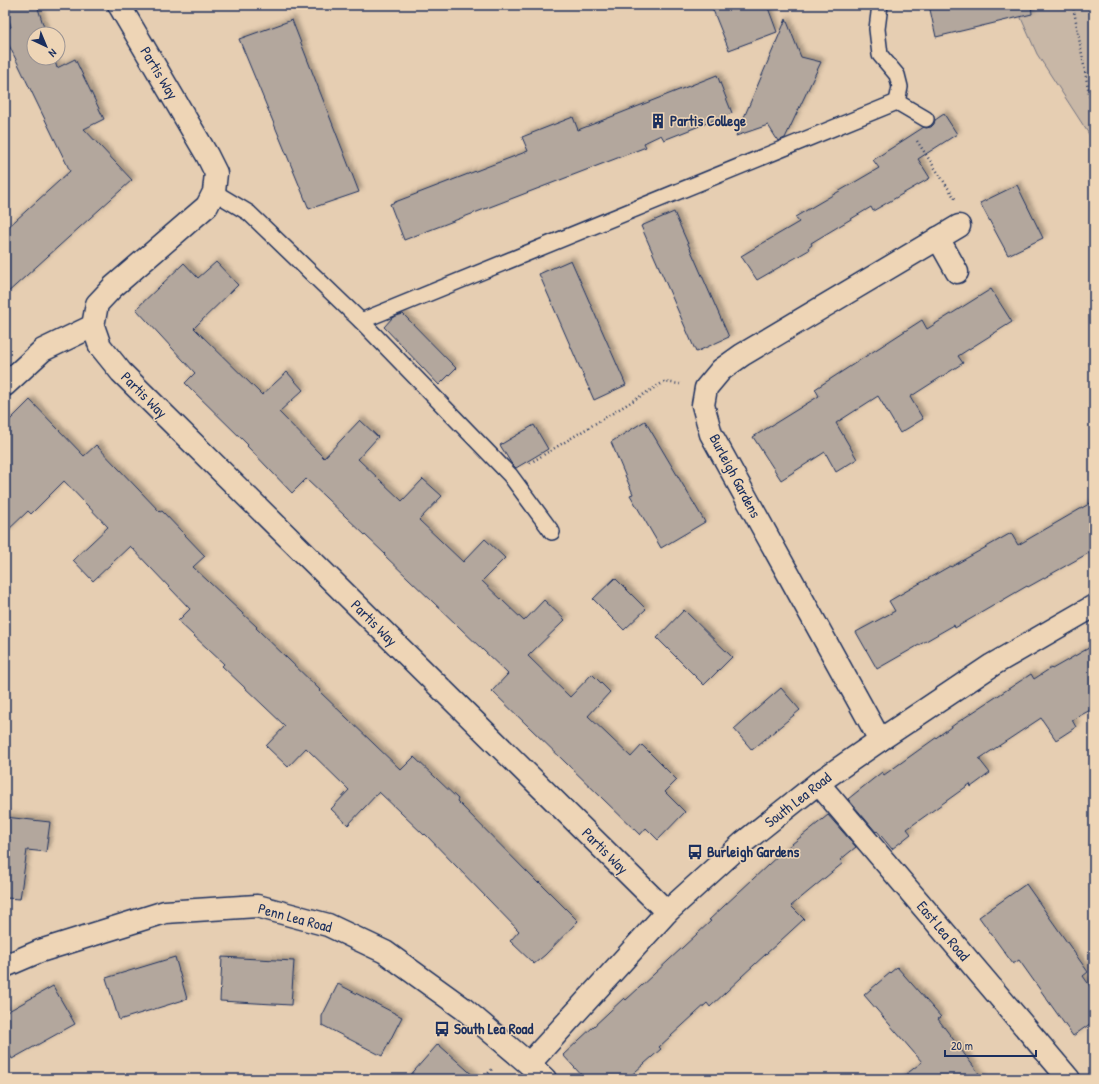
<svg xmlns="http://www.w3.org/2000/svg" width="1099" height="1084" font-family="'Patrick Hand',sans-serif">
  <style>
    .green { fill: #c8b7a6; stroke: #727382 }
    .building { fill: #b3a79d; stroke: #1b2f5e; filter: url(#shadow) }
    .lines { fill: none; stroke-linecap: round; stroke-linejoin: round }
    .service-casing { stroke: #1b2f5e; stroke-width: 18 }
    .minor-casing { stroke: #1b2f5e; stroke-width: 25 }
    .path { stroke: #1b2f5e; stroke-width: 2.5; stroke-dasharray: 1 3; stroke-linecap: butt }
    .service { stroke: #eed5b6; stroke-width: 15 }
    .minor { stroke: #eed5b6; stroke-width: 22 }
    .labels { text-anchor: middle; stroke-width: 3; stroke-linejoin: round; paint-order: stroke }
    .street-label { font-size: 15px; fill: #1b2f5e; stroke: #eed5b6 }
    .poi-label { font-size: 15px; font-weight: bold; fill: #1b2f5e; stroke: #eed5b6; text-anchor: start }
  </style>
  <defs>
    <filter id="shadow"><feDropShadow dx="3.5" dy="-3.5" stdDeviation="2" flood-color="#0004"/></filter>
  </defs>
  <rect width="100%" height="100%" fill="#e6ceb2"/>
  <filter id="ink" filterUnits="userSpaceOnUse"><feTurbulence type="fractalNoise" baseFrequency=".025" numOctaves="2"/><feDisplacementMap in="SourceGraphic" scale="8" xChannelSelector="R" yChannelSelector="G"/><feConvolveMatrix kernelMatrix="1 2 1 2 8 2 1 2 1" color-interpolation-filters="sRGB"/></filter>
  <g filter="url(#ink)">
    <polygon class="green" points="1026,5 1094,5 1094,143 1087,131 1037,54 1021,18"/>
    <g class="building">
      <polygon points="5,5 37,5 46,34 34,34 34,58 54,58 57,68 75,59 104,119 84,129 132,180 5,295 5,230 70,171 5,37 5,29 11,27"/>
      <polygon points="711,5 767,5 777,32 729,50"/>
      <polygon points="929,5 1031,5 1032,14 936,37"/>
      <polygon points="786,19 801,57 821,62 785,138 778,141 768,125 736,136"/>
      <polygon points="292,20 359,192 309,209 239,39"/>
      <polygon points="717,75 732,113 664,140 661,135 644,143 646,147 404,240 390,204 528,151 522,137 573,117 578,130"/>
      <polygon points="944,114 957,134 918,159 930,178 873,211 871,207 811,243 812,245 808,248 809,250 757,280 741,256 799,222 795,217 879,168 873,160 924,127 926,128 931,127 934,124 935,120"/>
      <polygon points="1017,185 1043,238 1008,255 980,203"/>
      <polygon points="674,212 729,337 696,352 641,226"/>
      <polygon points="571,260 626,385 594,400 539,274"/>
      <polygon points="216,262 238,285 194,328 262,395 287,372 303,390 279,412 324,458 360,420 378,437 358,459 402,501 423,479 442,496 419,520 463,562 485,539 505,558 482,581 524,621 544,600 565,620 528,656 570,697 592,674 610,692 588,716 631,757 642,745 677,780 665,792 685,812 658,840 646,828 640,835 492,691 508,674 384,555 385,554 306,479 292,493 247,446 248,445 185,383 195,373 136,309 184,263 198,278"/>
      <polygon points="991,289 1012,322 958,356 963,363 910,397 923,419 900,433 878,396 836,423 857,459 836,472 825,452 781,480 753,437 819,396 815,389 922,320 927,329"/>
      <polygon points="403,314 456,368 439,385 384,327 393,317"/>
      <polygon points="30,400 84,456 96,445 160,512 162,511 205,556 193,567 257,627 256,628 320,690 319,691 401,770 414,757 458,799 457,801 538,883 539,882 578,921 545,955 534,964 510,941 519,931 425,834 424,835 379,792 348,825 331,809 349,790 306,748 288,767 266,746 285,726 222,666 224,664 178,621 190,609 130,546 93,581 73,560 108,527 64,481 31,514 28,511 5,533 5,425"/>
      <polygon points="645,421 705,522 661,548 630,495 633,494 611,442"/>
      <polygon points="534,425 548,449 516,468 511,463 500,445"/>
      <polygon points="1094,501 1094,550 1028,587 1027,586 955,628 954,625 877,669 856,632 895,611 889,601 950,566 951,567 1011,533 1018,545"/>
      <polygon points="615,578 646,609 624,630 593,599"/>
      <polygon points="684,610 732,657 704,685 657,638"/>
      <polygon points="1094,645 1094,708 1072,720 1076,727 1056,740 1041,718 979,759 990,773 971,787 970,784 907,829 911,834 892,849 877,831 876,832 848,799 882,772 884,775 958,722 1031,674 1034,679 1051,668 1052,669"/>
      <polygon points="781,688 800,710 752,750 734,729"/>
      <polygon points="828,815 856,847 840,860 843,863 791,906 804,919 741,977 742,977 710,1007 707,1003 659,1047 661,1049 627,1079 585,1079 563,1055 624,998 626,1000 711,921 709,920 782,852"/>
      <polygon points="5,817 50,822 46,852 27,850 20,899 5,898"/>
      <polygon points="1026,884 1088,972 1083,976 1094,992 1094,1021 1073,1036 1019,960 1013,964 979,917"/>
      <polygon points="175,957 187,999 119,1020 106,978"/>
      <polygon points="222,957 294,961 291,1005 220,1001"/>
      <polygon points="897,967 941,1017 938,1019 983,1079 900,1079 922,1062 864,995"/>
      <polygon points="338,984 402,1017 382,1056 322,1025 322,1016"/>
      <polygon points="53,986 75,1024 12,1059 5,1046 5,1013"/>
      <polygon points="438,1044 477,1079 407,1079"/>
    </g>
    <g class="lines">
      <defs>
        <g id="service">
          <polyline points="880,5 877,29 880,55 897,75 900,87 897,102"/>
          <polyline points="214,192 249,213 361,321 510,475 552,532"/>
          <polyline points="361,321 897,102 926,119"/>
        </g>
        <g id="minor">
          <polyline points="119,5 207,155 216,173 214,192 207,206 113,287 97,304 93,326 100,346 121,372 667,912"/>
          <polyline points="938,238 957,272"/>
          <polyline points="5,385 43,350 93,326"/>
          <polyline points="880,740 711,434 703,405 706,388 721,370 742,355 959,226"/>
          <polyline points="818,783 1069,1079"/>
          <polyline points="5,966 40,951 165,912 257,906 328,925 385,952 464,1009 529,1064 545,1079"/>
          <polyline points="529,1064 667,912 744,842 818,783 880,740 992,665 1094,606"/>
        </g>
      </defs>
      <use href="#service" class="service-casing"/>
      <use href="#minor" class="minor-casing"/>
      <g class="path">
        <polyline points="1073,5 1094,121"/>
        <polyline points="1094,135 1092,137 1094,141"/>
        <polyline points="917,141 956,200"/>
        <polyline points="530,463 664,382 680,384"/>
        <polyline points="483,1079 492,1069"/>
      </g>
      <use href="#service" class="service"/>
      <use href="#minor" class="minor"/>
    </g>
  </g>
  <defs>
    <symbol id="building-bare" viewBox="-9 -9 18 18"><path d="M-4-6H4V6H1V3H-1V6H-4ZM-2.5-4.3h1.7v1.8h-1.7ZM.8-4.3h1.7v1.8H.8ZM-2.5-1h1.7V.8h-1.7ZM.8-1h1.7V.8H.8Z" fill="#1b2f5e" stroke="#eed5b6" stroke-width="2.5" paint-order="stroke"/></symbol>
    <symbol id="bus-bare" viewBox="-9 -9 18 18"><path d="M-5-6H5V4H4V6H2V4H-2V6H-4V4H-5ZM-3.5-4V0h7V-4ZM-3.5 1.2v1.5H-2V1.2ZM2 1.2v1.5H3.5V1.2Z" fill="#1b2f5e" stroke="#eed5b6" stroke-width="2.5" paint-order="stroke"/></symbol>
  </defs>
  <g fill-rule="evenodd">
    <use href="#building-bare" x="647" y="110" width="22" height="22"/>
    <use href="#bus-bare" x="684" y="841" width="22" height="22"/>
    <use href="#bus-bare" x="431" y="1018" width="22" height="22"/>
  </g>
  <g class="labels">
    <g class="street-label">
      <text transform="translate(159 73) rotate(59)" y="5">Partis Way</text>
      <text transform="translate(144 395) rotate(45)" y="5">Partis Way</text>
      <text transform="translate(735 476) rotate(62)" y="5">Burleigh Gardens</text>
      <text transform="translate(374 623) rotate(45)" y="5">Partis Way</text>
      <text transform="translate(798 800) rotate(-38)" y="5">South Lea Road</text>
      <text transform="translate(605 851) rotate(45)" y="5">Partis Way</text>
      <text transform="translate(295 918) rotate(15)" y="5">Penn Lea Road</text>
      <text transform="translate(943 931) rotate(50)" y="5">East Lea Road</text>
    </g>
    <g class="poi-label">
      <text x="670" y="126">Partis College</text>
      <text x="707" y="857">Burleigh Gardens</text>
      <text x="454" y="1034">South Lea Road</text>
    </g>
  </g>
  <rect width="1099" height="1084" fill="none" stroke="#eed5b6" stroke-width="20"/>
  <rect x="10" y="10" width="1079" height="1064" fill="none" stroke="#1b2f5e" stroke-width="1.5" filter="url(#ink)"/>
  <g transform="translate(46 46) rotate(136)"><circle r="19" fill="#eed5b6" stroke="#9a9393"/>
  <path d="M0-3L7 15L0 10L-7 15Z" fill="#1b2f5e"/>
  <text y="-6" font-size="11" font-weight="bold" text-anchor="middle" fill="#1b2f5e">N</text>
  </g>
  <path d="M945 1050v6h91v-6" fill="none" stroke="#1b2f5e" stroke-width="2"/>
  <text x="951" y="1050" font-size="12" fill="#1b2f5e" stroke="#eed5b6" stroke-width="3" paint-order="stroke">20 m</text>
</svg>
